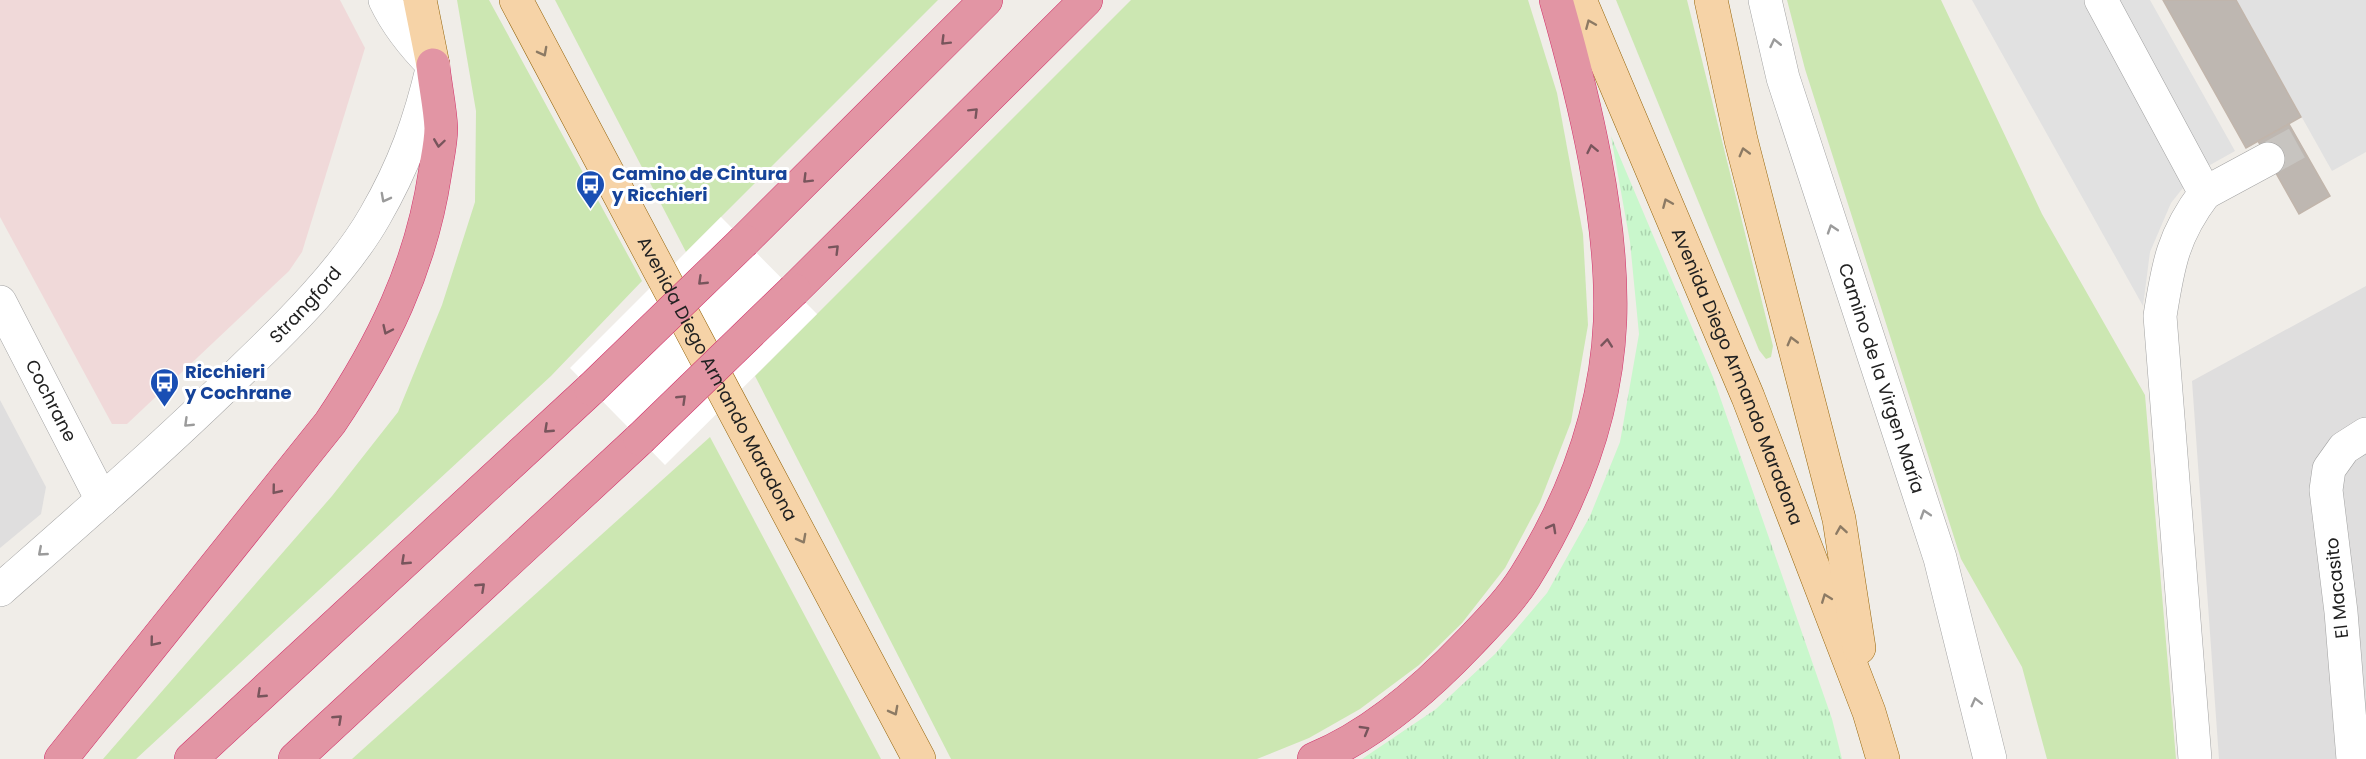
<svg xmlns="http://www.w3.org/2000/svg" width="2366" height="759" font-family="Poppins,sans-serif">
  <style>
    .residential { fill: #dfdede }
    .commercial { fill: #f0d9d9 }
    .grass { fill: #cce7b2 }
    .park { fill: url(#park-tufts) }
    .parking { fill: #e1e1e1 }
    .pier { fill: #fff }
    .building { fill: #beb7b1; stroke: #c1b5ab; stroke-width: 1.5 }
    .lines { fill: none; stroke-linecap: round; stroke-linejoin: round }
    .minor-tunnel { stroke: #c7c4c0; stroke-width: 33; stroke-dasharray: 33 16; stroke-linecap: butt }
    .minor-casing { stroke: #a2a2a2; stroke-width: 34 }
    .major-casing { stroke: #94640a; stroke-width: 34 }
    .highway-casing { stroke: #d1336b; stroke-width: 34 }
    .minor { stroke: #fff; stroke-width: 33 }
    .major { stroke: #f6d3a7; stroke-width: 33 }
    .highway { stroke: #e295a4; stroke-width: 33 }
    .highway-bridge-casing { stroke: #d1336b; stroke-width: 34; stroke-linecap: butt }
    .highway-bridge { stroke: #e295a4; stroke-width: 33 }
    .oneway { stroke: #8c7a64 }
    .oneway2 { stroke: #78555c }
    .oneway3 { stroke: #9b9b9b }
    .labels { text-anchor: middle; stroke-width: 6; stroke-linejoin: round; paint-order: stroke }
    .transit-label { font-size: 18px; font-weight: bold; fill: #164399; stroke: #fff; text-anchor: start }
    .street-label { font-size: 18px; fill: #212121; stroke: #fff }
  </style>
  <defs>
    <pattern id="park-tufts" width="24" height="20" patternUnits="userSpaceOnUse" patternTransform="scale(1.5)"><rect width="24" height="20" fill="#c9f7cc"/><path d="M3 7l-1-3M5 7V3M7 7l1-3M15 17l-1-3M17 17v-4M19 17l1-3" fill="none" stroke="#acd3af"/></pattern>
  </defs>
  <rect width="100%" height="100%" fill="#f0ede8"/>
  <g class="residential">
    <polygon points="2366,286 2366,759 2219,759 2192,381"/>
    <polygon points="0,400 46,487 41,514 0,548"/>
  </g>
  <polygon class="commercial" points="0,0 340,0 365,48 302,252 289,271 127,424 112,424 0,217"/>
  <g class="grass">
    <polygon points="457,0 489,0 642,281 551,376 136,759 103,759 332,496 398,412 442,305 475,202 476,111"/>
    <polygon points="555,0 938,0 686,252"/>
    <polygon points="1131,0 1528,0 1557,93 1583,234 1588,325 1571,422 1540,502 1505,568 1462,623 1419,665 1360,709 1309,738 1257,759 951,759 755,376"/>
    <polygon points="1616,0 1687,0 1773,346 1771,357 1766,359 1759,350"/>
    <polygon points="1787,0 1941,0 2042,214 2145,395 2176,759 2047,759 2022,667 1961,559 1805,69"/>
    <polygon points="710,437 881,759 352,759"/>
  </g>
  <polygon class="park" points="1611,136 1713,377 1832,719 1842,759 1362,759 1436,709 1495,654 1547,593 1590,516 1620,442 1639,334 1630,242"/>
  <g class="parking">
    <polygon points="1972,0 2150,0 2235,151 2194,174 2171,203 2150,252 2143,306"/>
    <polygon points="2236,0 2366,0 2366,152 2332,171"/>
  </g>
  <polygon class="pier" points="721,217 817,314 665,465 570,368"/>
  <g class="building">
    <polygon points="2163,0 2236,0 2301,117 2246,148"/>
    <polygon points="2289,124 2330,196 2299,214 2258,141"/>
  </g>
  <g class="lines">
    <polyline class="minor-tunnel" points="2268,159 2299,142"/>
    <defs>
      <g id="minor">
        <path id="s1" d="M 1765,0 L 1783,78 L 1940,558 L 1990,759"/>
        <path d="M 2101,0 L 2205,193 C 2173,235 2168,265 2160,316 L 2195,759"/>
        <polyline points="2205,193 2268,159"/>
        <path id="s2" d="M 0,302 L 102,500"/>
        <path id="s3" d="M 0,590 C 83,517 166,445 245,367 C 289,325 345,269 375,216 C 404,166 420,121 433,65 C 413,45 397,25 385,0"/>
        <polyline points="2353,759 2341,612 2326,490 2329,469 2344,448 2366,434"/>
      </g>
      <g id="major">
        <polyline points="420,0 433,65"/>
        <path id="s4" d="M 516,0 L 919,759"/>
        <path id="s5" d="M 1580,0 L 1748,397 L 1869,712 L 1883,759"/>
        <polyline points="1711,0 1741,140 1839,519 1859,648"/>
      </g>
      <g id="highway">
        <polyline points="744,241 986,0"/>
        <polyline points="794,290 1086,0"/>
        <path d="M 61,759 L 330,423 C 382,346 421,267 435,173 C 437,159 441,143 441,128 C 440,107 435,85 433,65"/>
        <polyline points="191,759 591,389"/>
        <polyline points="295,759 640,439"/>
        <path d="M 1314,759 C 1371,736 1427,687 1469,643 C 1488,623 1510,601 1525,577 C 1573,500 1606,413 1610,322 C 1614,220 1584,98 1556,0"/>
      </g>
    </defs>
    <use href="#minor" class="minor-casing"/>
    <use href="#major" class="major-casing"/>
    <use href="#highway" class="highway-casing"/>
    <use href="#minor" class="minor"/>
    <use href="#major" class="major"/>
    <use href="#highway" class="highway"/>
    <defs>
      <g id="highway-bridge">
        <polyline points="591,389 744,241"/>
        <polyline points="640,439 794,290"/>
      </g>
    </defs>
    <use href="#highway-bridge" class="highway-bridge-casing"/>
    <use href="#highway-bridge" class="highway-bridge"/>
  </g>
  <defs><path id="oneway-chevron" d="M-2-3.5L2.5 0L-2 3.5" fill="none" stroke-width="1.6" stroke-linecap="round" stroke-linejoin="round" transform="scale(1.5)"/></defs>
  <g class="oneway">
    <use href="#oneway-chevron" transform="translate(1590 24) rotate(-113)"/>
    <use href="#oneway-chevron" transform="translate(543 52) rotate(62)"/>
    <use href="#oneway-chevron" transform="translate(1744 152) rotate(-105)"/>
    <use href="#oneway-chevron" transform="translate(1667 203) rotate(-113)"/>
    <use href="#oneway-chevron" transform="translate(1792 341) rotate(-105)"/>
    <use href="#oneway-chevron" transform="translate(1841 530) rotate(-99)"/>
    <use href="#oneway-chevron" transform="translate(802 539) rotate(62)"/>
    <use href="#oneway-chevron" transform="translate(1826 598) rotate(-111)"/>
    <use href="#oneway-chevron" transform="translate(894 711) rotate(62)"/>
  </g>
  <g class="oneway2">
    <use href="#oneway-chevron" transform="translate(945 41) rotate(135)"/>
    <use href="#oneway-chevron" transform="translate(974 112) rotate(-45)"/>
    <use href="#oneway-chevron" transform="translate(439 143) rotate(98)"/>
    <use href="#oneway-chevron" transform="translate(1592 149) rotate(-102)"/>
    <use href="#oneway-chevron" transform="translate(807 179) rotate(135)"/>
    <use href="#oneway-chevron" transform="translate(835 249) rotate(-45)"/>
    <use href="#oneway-chevron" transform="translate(702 281) rotate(136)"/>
    <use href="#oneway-chevron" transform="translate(387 330) rotate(115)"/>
    <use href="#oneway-chevron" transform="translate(1607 343) rotate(-84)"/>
    <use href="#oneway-chevron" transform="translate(682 399) rotate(-44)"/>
    <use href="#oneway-chevron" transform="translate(548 429) rotate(137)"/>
    <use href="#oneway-chevron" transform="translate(276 490) rotate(129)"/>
    <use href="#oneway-chevron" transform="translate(1552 528) rotate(-61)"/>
    <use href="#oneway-chevron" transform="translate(405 561) rotate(137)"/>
    <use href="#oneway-chevron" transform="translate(481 587) rotate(-43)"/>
    <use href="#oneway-chevron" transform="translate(154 642) rotate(129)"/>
    <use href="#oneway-chevron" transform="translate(261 694) rotate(137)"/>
    <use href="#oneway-chevron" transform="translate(338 719) rotate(-43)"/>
    <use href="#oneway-chevron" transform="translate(1365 730) rotate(-30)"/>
  </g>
  <g class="oneway3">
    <use href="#oneway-chevron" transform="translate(1775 43) rotate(-103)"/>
    <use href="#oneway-chevron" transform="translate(385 198) rotate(118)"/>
    <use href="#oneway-chevron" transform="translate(1832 229) rotate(-108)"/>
    <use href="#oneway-chevron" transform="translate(188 423) rotate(136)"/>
    <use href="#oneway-chevron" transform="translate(1925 514) rotate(-108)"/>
    <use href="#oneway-chevron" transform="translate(42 552) rotate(139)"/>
    <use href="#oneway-chevron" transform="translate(1976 702) rotate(-104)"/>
  </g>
  <defs>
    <symbol id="bus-pin" viewBox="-11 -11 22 30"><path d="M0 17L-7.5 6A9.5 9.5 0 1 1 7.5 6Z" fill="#1a4fb4" stroke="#fff"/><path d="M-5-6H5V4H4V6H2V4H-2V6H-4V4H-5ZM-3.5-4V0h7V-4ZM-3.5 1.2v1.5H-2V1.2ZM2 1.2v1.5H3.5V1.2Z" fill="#fff"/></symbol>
  </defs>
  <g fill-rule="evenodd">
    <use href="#bus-pin" x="574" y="168" width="33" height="45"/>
    <use href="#bus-pin" x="148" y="366" width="33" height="45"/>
  </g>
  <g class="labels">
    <g class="transit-label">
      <text x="612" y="180">Camino de Cintura<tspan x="612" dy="21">y Ricchieri</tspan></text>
      <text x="185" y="378">Ricchieri<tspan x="185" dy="21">y Cochrane</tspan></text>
    </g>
    <g class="street-label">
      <text dy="6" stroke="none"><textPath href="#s3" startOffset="418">Strangford</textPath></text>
      <text dy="6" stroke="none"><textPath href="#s5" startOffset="408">Avenida Diego Armando Maradona</textPath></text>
      <text dy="6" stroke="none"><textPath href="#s1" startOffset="396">Camino de la Virgen María</textPath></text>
      <text dy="6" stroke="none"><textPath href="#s4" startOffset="429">Avenida Diego Armando Maradona</textPath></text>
      <text dy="6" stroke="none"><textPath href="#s2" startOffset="111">Cochrane</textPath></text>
      <text transform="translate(2337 588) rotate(-96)" y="6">El Macasito</text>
    </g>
  </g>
</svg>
